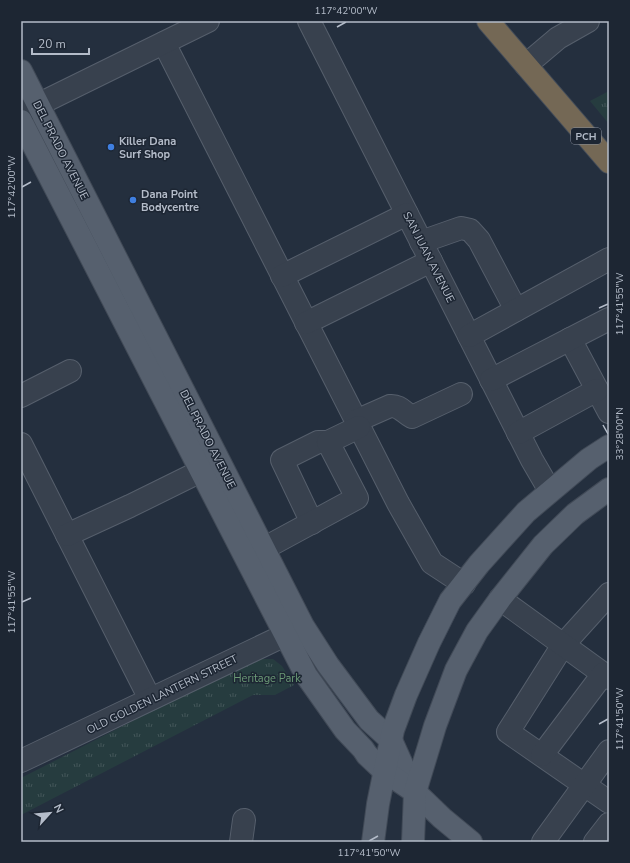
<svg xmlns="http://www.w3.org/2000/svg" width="630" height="863" font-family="'Nunito Sans',sans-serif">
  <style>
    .park { fill: url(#park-tufts) }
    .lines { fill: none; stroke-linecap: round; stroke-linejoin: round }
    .minor-casing { stroke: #565f6c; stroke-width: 24 }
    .major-casing { stroke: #414a57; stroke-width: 24 }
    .highway-casing { stroke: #434c59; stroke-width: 24 }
    .minor { stroke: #38414e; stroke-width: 22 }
    .major { stroke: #56606e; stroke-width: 22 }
    .highway { stroke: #746855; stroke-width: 22 }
    .ticks { fill: none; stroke: #b4bcc9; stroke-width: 1.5 }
    .shop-dot { fill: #3f7fe0; stroke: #1d2633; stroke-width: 1.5 }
    .labels { text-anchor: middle; stroke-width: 3; stroke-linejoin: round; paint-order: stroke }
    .shield { fill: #1d2633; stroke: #878f9c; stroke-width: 1 }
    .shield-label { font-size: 10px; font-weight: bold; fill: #b4bcc9 }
    .poi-label { font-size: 11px; font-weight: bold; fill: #b4bcc9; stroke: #1d2633; text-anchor: start }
    .street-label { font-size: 11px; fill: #b4bcc9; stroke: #1d2633 }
    .park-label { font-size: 11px; fill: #6b9a76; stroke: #1d2633 }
    .neatline { fill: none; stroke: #b4bcc9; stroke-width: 1.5 }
    .ticks-label { font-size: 10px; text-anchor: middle; fill: #b4bcc9 }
  </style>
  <defs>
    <pattern id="park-tufts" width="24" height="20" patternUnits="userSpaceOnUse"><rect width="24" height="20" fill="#263c3f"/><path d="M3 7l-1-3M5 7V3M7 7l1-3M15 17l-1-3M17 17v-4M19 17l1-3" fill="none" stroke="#435659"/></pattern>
  </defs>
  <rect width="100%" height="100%" fill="#242f3e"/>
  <g class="park">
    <polygon points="609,91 609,124 590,101"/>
    <polygon points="262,659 273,659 282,666 294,685 275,695 253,695 21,815 21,778 250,661"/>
  </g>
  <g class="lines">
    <defs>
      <g id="minor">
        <polyline points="309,21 532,460 550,491"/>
        <polyline points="164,43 398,503 432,563 464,584"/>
        <polyline points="526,65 558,38 588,21"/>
        <polyline points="21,113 208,21"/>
        <polyline points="421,242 461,228 470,230 479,240 516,310"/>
        <polyline points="282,276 407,214"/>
        <polyline points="306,323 431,261"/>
        <polyline points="469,336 609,259"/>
        <polyline points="570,339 609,412"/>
        <polyline points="491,380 609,319"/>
        <polyline points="21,396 70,371"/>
        <path d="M 356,421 L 390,406 C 400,405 404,413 412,417 L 461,394"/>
        <polyline points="518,433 597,390"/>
        <polyline points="21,444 150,699"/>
        <polyline points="312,523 282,460 318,442 328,442"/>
        <polyline points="67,535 130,506 201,471"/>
        <polyline points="263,549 357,498 328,442 359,427"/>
        <polyline points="609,594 563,645 508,732 609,802"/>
        <polyline points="500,599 609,678"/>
        <polyline points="542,755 603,674"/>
        <polyline points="21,761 302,627"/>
        <polyline points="241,842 244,820"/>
        <polyline points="543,842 609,751"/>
        <polyline points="595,842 609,824"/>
      </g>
      <g id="major">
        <polyline points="21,71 303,626 328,665 369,720 391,740 414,791"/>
        <polyline points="21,121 306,675 345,730 363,749 367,755 384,771 415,792 442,818 471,842"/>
        <polyline points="373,842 378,804 393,730 406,695 429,643 450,601 479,564 526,512 589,459 609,446"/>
        <polyline points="413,842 415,792 429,746 435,726 456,670 477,631 500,599 543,545 575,514 609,489"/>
      </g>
      <polyline id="highway" points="488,21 609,162"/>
    </defs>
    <use href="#minor" class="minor-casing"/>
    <use href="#major" class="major-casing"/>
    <use href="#highway" class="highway-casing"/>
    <use href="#minor" class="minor"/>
    <use href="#major" class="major"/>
    <use href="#highway" class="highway"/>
  </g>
  <path class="ticks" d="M 337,27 L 346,22M 22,187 L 31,182M 599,308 L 608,304M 603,425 L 608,434M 22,602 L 31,598M 599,724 L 608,719M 369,841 L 378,836"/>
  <g class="shop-dot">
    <circle cx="111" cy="147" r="4"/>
    <circle cx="133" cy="200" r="4"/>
  </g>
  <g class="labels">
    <rect class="shield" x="571" y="128" width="30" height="16" rx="3"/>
    <g class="shield-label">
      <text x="586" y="140">PCH</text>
    </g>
    <g class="poi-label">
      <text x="119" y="145">Killer Dana<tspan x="119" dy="13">Surf Shop</tspan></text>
      <text x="141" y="198">Dana Point<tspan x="141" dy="13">Bodycentre</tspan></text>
    </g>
    <g class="street-label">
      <text transform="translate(61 150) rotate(63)" y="4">DEL PRADO AVENUE</text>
      <text transform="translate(429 257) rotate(63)" y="4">SAN JUAN AVENUE</text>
      <text transform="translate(208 439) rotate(63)" y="4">DEL PRADO AVENUE</text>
      <text transform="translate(162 694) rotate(-26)" y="4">OLD GOLDEN LANTERN STREET</text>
    </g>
    <g class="park-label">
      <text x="267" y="682">Heritage Park</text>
    </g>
  </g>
  <rect width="630" height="863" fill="none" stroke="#1d2633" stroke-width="44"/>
  <g transform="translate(50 813) rotate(63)" stroke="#1d2633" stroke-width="3" paint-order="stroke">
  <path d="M0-3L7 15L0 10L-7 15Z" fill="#b4bcc9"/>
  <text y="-6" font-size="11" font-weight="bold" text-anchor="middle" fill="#b4bcc9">N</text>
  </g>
  <path d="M32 48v6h57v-6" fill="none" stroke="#b4bcc9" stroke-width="2"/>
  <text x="38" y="48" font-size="12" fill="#b4bcc9" stroke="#1d2633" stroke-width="3" paint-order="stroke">20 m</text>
  <rect x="22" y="22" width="586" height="819" class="neatline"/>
  <g class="ticks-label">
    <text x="346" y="14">117°42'00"W</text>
    <text transform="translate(11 187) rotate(-90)" y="4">117°42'00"W</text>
    <text transform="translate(619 304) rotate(-90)" y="4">117°41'55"W</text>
    <text transform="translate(619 434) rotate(-90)" y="4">33°28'00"N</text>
    <text transform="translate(11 602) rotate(-90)" y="4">117°41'55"W</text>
    <text transform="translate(619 719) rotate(-90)" y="4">117°41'50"W</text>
    <text x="369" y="856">117°41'50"W</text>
  </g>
</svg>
